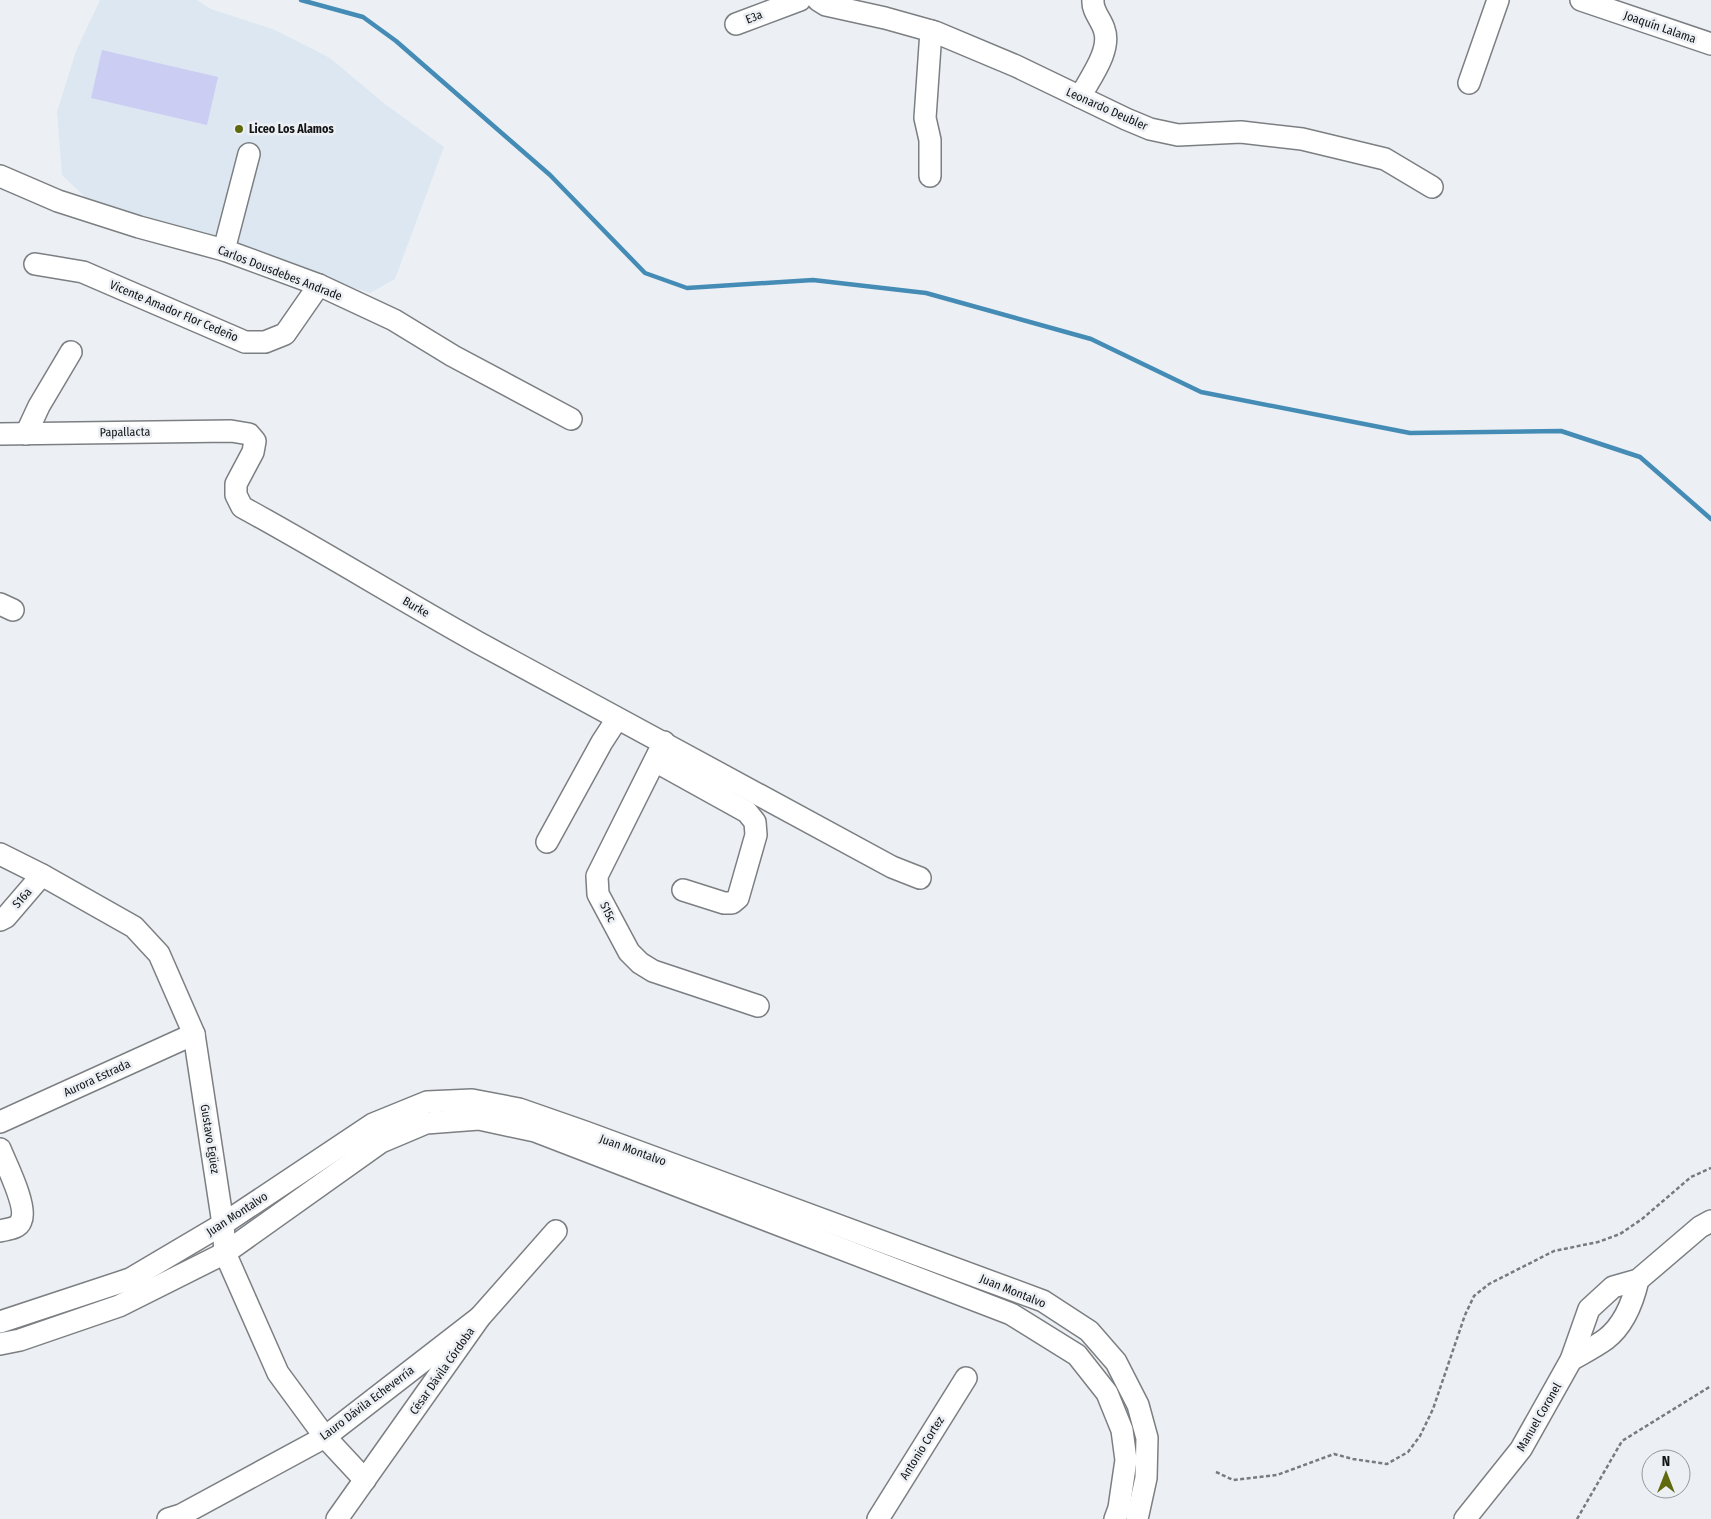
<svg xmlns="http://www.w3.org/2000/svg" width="1711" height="1519" font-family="'Fira Sans Condensed',sans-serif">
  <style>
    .built { fill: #dde7f1 }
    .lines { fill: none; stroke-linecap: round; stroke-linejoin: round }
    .stream { stroke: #448cb6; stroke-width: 4.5 }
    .building { fill: #cbcdf2 }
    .minor-casing { stroke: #7b7f82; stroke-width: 24 }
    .path { stroke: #787b7e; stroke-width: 2.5; stroke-dasharray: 4 2.5; stroke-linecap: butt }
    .minor { stroke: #fff; stroke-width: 21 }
    .poi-dot { fill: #5f690e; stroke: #ecf0f4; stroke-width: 2 }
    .labels { text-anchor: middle; stroke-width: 5; stroke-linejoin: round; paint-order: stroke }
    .street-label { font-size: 12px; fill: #121415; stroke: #ecf0f4 }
    .poi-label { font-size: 12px; font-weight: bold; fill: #121415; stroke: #ecf0f4; text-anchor: start }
  </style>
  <rect width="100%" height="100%" fill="#ecf0f4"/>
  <polygon class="built" points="100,0 197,0 211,9 275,30 330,58 385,104 444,147 395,279 370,293 87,199 62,175 57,112 76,51"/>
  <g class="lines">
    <polyline class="stream" points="301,0 363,17 396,41 550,175 645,273 687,288 813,280 926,293 1091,339 1201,392 1410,433 1561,431 1640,457 1711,519"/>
  </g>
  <polygon class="building" points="102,50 218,77 207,125 91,98"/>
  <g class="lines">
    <defs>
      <g id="minor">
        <polyline points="818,0 826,5 885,18 935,32 1016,66 1126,119 1150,129 1178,135 1241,132 1302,139 1385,159 1432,187"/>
        <polyline points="1581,0 1711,44"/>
        <polyline points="736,24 800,0"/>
        <polyline points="1469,83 1498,0"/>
        <path d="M 1080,97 C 1090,78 1112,50 1104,29 C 1101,19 1092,11 1093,0"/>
        <polyline points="0,176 58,201 139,227 224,250 319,285 394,320 453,356 571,419"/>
        <polyline points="930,176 930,140 925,118 931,31"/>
        <polyline points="224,250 249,154"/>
        <polyline points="35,264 83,272 245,342 265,342 285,334 319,285"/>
        <path d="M 0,434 L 231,431 L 249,434 L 255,441 L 253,452 L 236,484 L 236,495 L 242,507 C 321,550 398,598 477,642 C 615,718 754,791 892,867 L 920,878"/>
        <polyline points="26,434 39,406 71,352"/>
        <polyline points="0,604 13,610"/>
        <polyline points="664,742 597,876 598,894 629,952 640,963 653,971 758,1006"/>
        <polyline points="655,761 747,812 755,822 756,835 738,898 732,903 724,903 683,890"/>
        <polyline points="547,842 602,742 617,719"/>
        <polyline points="0,854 42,875 134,927 159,954 194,1034 223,1224 225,1253 278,1373 325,1437 365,1480"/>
        <polyline points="0,920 6,917 42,875"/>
        <polyline points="0,1122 194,1034"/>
        <path d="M 0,1149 C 6,1164 28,1207 21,1221 C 18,1229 7,1229 0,1231"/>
        <polyline points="0,1322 130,1279 223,1224 373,1124 427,1102 472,1100 519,1109 585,1132 1043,1301 1089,1331 1116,1362 1138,1405 1147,1438 1146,1478 1137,1519"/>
        <polyline points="0,1344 20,1340 119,1306 225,1253 381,1142 426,1123 479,1119 535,1131 1011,1314 1077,1355 1107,1393 1122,1430 1126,1460 1119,1508 1115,1519"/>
        <path d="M 1571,1360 C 1583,1353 1595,1347 1606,1339 C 1624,1325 1633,1302 1638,1280"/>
        <polyline points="168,1519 181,1515 325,1437 480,1317"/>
        <polyline points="337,1519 480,1317 556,1231"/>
        <polyline points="878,1519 966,1378"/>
        <polyline points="1465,1519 1521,1449 1571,1360 1589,1309 1613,1287 1638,1280 1700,1227 1711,1221"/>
      </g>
    </defs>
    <use href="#minor" class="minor-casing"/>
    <g class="path">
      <polyline points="1216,1472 1233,1480 1277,1475 1334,1454 1353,1459 1387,1464 1408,1452 1420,1436 1433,1409 1465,1315 1474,1296 1489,1284 1554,1251 1598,1242 1620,1234 1642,1219 1691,1177 1711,1168"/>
      <polyline points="1577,1519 1622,1441 1711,1386"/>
    </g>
    <use href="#minor" class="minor"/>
  </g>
  <circle class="poi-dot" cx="239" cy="129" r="5"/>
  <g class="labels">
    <g class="street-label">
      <text transform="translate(754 17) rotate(-21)" y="4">E3a</text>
      <text transform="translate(1660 27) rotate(19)" y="4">Joaquín Lalama</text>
      <text transform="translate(1107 109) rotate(24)" y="4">Leonardo Deubler</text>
      <text transform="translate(280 273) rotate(21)" y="4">Carlos Dousdebes Andrade</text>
      <text transform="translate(174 311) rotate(23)" y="4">Vicente Amador Flor Cedeño</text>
      <text transform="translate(125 432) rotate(-1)" y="4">Papallacta</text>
      <text transform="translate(416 607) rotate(30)" y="4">Burke</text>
      <text transform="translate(22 898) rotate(-49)" y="4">S16a</text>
      <text transform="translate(608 912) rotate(63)" y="4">S15c</text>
      <text transform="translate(97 1078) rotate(-25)" y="4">Aurora Estrada</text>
      <text transform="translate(210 1139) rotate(81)" y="4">Gustavo Egüez</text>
      <text transform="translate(633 1150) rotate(20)" y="4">Juan Montalvo</text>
      <text transform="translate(237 1214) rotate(-33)" y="4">Juan Montalvo</text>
      <text transform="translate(1013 1291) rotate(22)" y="4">Juan Montalvo</text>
      <text transform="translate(442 1371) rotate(-55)" y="4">César Dávila Córdoba</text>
      <text transform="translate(367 1403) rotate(-37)" y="4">Lauro Dávila Echeverría</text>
      <text transform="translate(1539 1417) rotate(-60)" y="4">Manuel Coronel</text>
      <text transform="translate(922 1448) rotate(-58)" y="4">Antonio Cortez</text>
    </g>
    <g class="poi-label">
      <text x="249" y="133">Liceo Los Alamos</text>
    </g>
  </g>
  <g transform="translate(1666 1474)"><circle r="24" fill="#ecf0f4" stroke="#95989b"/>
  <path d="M0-4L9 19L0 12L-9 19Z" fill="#5f690e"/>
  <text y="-8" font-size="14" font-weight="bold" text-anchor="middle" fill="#121415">N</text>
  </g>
</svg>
